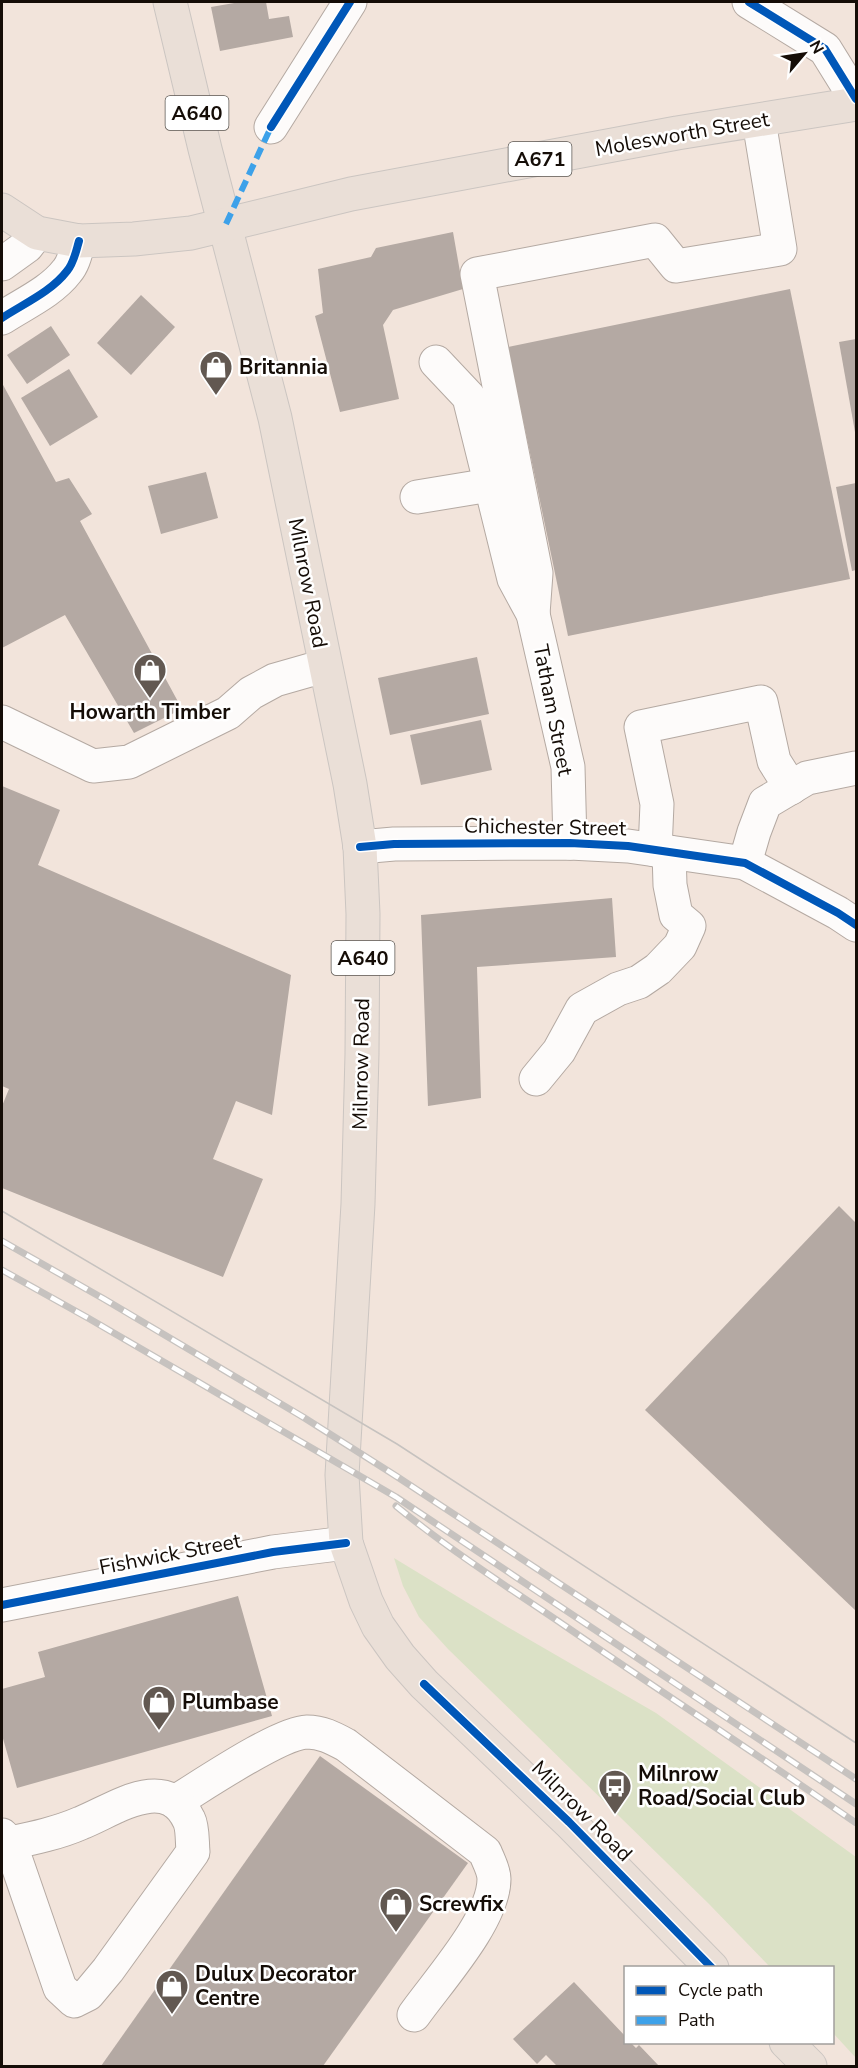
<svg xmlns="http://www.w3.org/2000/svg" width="858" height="2068" font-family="'Nunito Sans',sans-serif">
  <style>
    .green { fill: #dbe1c6 }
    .building { fill: #b4a9a3 }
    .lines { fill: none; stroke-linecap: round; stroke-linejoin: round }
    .minor-casing { stroke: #b4a9a2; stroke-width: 35 }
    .major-casing { stroke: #cbc5c1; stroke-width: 35 }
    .minor { stroke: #fdfbfa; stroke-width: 33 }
    .major { stroke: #eadfd7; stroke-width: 33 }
    .tram { stroke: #c6c2bf; stroke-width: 1.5 }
    .rail-casing { stroke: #c6c2bf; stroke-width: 7 }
    .rail { stroke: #fff; stroke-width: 4.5; stroke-dasharray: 14; stroke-linecap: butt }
    .quiet { stroke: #3da1e9; stroke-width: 6; stroke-dasharray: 12 6; stroke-linecap: butt }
    .cycleway-casing { stroke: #fff; stroke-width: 11 }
    .cycleway { stroke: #0057b8; stroke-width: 8 }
    .labels { text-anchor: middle; stroke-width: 5; stroke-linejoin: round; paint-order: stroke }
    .shield { fill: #fff; stroke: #5b5651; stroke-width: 1.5 }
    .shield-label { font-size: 20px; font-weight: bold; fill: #150d07 }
    .street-label { font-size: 21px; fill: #150d07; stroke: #fff }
    .poi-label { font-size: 21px; font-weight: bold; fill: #150d07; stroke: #fff; text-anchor: start }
  </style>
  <rect width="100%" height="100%" fill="#f2e4db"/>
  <polygon class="green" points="394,1558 511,1629 656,1713 856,1857 856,2058 833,2033 832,1968 770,1967 708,1903 448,1649 419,1617 403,1586"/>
  <g class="building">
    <polygon points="240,2 266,2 269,19 289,16 293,37 220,51 211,7"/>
    <polygon points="453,232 463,289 393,310 383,325 399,399 340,412 315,316 323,313 318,269 371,257 376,248"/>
    <polygon points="790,289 850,579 568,636 508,347"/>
    <polygon points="141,295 175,327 131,375 97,343"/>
    <polygon points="51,326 70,355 27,384 7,355"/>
    <polygon points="856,339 856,432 855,432 839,342"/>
    <polygon points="69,369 98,417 50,446 21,398"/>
    <polygon points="2,383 56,482 69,478 92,514 80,521 182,709 134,733 65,615 2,648"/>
    <polygon points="206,472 218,518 161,534 148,486"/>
    <polygon points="856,483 856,570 852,571 836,487"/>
    <polygon points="477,657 489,714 390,735 378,678"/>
    <polygon points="481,720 492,770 421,785 410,735"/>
    <polygon points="2,786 60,810 38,865 291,975 272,1115 236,1101 213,1159 263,1179 223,1277 2,1188 2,1106 9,1089 2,1086"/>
    <polygon points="612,898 616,957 477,967 481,1098 428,1106 421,915"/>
    <polygon points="839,1206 856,1223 856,1611 645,1410"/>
    <polygon points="238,1596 272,1716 17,1788 2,1735 2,1689 45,1677 38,1652"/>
    <polygon points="320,1756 468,1863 323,2066 101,2066"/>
    <polygon points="574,1982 626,2037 626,2042 630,2042 636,2048 639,2045 659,2066 557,2066 546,2055 537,2064 513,2039"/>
  </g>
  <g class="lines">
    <defs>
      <g id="minor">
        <polyline points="749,2 825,49 856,99"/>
        <polyline points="271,127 350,2"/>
        <polyline points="2,264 27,246 37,233"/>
        <path d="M 2,318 C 23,304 51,292 67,271 C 74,263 76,251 79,241"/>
        <polyline points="436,362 469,397 514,579 533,614 568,767 570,843"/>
        <polyline points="417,497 490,485"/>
        <polyline points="533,614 536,573 477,274 655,240 676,266 780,249 759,121"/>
        <polyline points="2,722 93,766 129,762 228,713 251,693 275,680 324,666"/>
        <polyline points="360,847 394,844 570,843 628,846 745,863 838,913 856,925"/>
        <polyline points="655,850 657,804 641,727 761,702 774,761 791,788"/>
        <polyline points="745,863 754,832 765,803 807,778 856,768"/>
        <polyline points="536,1079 559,1051 582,1009 618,989 639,982 658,969 680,946 689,926 676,915 670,885 669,852"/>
        <polyline points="2,1605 273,1552 346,1543"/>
        <path d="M 175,1802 C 203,1785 279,1733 307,1732 C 322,1732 333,1738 346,1745 L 485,1852 C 488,1860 494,1870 494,1879 C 494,1920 438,1981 414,2015"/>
        <path d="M 2,1835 L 10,1843 L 60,1988 L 74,2001 L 88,1994 L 108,1970 L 193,1852 C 192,1842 193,1828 189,1820 C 166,1771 114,1810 81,1823 C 58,1833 34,1838 10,1843"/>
      </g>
      <g id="major">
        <polyline points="170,2 205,149 275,418 350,784 360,847 363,914 362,1054 358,1204 342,1475 346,1543 366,1601 378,1626 400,1657 424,1684 569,1822 712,1968"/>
        <polyline points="2,210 37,233 79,241 134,239 191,233 351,194 677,133 856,104"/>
        <polyline points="786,2042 810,2066"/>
      </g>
    </defs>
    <use href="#minor" class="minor-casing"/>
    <use href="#major" class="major-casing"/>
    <use href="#minor" class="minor"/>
    <use href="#major" class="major"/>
    <polyline class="tram" points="2,1211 397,1444 856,1743"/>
    <defs>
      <g id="rail">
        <polyline points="2,1241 104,1299 303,1417 396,1476 856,1779"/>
        <polyline points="2,1270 88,1318 396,1497 856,1804"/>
        <path d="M 396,1506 C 446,1547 501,1583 555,1619 C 655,1688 757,1754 856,1823"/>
      </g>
    </defs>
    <use href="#rail" class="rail-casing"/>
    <use href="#rail" class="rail"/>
    <polyline class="quiet" points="226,224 271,127"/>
    <defs>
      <g id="cycleway">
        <polyline points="749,2 825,49 856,99"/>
        <polyline points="271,127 350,2"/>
        <path d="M 2,318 C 23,304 51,292 67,271 C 74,263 76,251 79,241"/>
        <polyline points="360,847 394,844 570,843 628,846 745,863 838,913 856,925"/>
        <polyline points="2,1605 273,1552 346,1543"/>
        <polyline points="424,1684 569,1822 712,1968"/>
      </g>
    </defs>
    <use href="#cycleway" class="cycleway-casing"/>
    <use href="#cycleway" class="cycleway"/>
  </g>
  <defs>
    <symbol id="shop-pin" viewBox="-11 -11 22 30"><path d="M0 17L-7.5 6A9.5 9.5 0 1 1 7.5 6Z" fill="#625851" stroke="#fff"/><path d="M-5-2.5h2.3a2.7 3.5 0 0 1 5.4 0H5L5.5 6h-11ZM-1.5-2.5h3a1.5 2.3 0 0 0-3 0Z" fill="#fff"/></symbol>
    <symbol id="bus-pin" viewBox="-11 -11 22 30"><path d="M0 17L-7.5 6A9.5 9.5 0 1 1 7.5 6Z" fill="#625851" stroke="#fff"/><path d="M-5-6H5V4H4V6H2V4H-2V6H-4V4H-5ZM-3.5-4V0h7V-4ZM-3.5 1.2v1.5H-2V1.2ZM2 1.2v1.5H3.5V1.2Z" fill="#fff"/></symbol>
  </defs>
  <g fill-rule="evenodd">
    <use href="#shop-pin" x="197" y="348" width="38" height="52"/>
    <use href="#shop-pin" x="131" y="651" width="38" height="52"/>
    <use href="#shop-pin" x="140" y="1683" width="38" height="52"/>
    <use href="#bus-pin" x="596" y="1767" width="38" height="52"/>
    <use href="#shop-pin" x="377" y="1885" width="38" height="52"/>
    <use href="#shop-pin" x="153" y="1967" width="38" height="52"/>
  </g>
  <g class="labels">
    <g class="shield">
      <rect x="165.5" y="96" width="63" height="34" rx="4.5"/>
      <rect x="508.5" y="142" width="63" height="34" rx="4.5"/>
      <rect x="331.5" y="941" width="63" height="34" rx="4.5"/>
    </g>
    <g class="shield-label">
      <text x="197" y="120">A640</text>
      <text x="540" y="166">A671</text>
      <text x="363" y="965">A640</text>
    </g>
    <g class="street-label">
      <text transform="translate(682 134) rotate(-10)" y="7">Molesworth Street</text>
      <text transform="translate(308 583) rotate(79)" y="7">Milnrow Road</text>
      <text transform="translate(553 710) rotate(79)" y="7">Tatham Street</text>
      <text transform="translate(545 827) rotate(1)" y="7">Chichester Street</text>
      <text transform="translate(361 1064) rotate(-89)" y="7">Milnrow Road</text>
      <text transform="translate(170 1554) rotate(-11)" y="7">Fishwick Street</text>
      <text transform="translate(582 1811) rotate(45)" y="7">Milnrow Road</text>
    </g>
    <g class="poi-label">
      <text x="239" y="374">Britannia</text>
      <text x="150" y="719" text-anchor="middle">Howarth Timber</text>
      <text x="182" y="1709">Plumbase</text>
      <text x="638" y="1781">Milnrow<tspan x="638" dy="24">Road/Social Club</tspan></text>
      <text x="419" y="1911">Screwfix</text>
      <text x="195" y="1981">Dulux Decorator<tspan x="195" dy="24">Centre</tspan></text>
    </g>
  </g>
  <rect width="858" height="2068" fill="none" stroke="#150d07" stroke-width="6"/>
  <rect x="624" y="1966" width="210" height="78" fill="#ffffff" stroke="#a19e9c" stroke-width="1.5"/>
  <rect x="636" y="1986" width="30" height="9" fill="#0057b8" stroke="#a19e9c" stroke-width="1.5"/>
  <text x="678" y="1996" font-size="18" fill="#150d07">Cycle path</text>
  <rect x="636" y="2016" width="30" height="9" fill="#3da1e9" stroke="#a19e9c" stroke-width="1.5"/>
  <text x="678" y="2026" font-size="18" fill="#150d07">Path</text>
  <g transform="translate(804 54) rotate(61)" stroke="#ffffff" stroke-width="4.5" paint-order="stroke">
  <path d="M0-4.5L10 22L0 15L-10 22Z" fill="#150d07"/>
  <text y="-9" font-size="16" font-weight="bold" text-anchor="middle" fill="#150d07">N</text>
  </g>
</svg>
